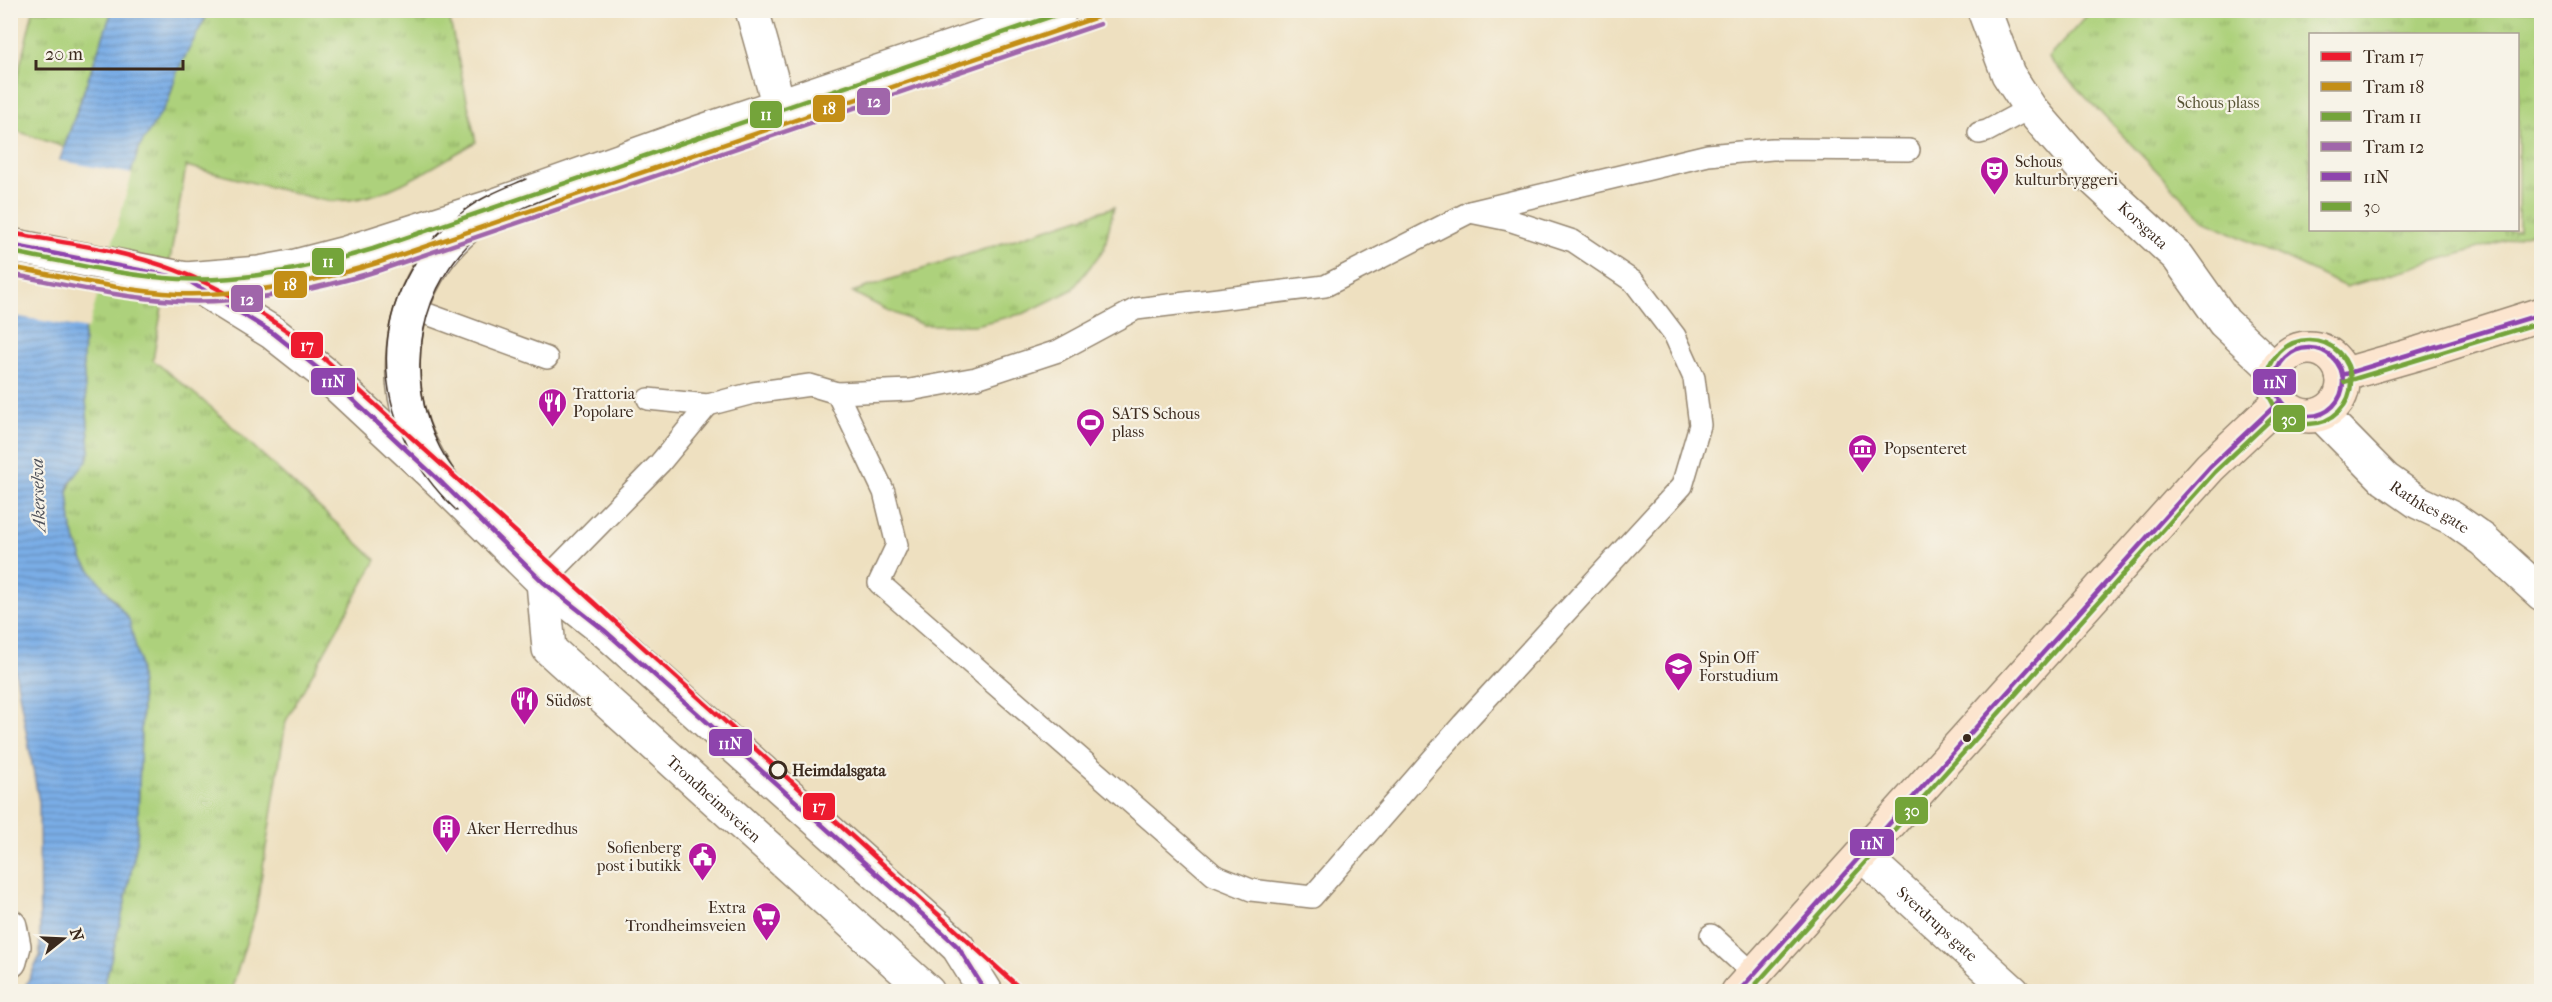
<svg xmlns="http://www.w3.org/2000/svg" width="2552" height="1002" font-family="'IM FELL French Canon',serif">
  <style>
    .park { fill: url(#park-tufts); stroke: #747e4c; stroke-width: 1.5; fill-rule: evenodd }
    .water { fill: url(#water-rules); stroke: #5a6c82; stroke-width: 1.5 }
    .pier { fill: #eee0c0 }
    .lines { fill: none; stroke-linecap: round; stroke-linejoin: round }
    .service-casing { stroke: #94856f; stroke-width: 24 }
    .minor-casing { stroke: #94856f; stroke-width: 36 }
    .tertiary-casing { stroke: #94856f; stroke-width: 36 }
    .secondary-casing { stroke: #94856f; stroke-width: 36 }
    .service { stroke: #fff; stroke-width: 21 }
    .minor { stroke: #fff; stroke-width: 33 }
    .tertiary { stroke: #fff; stroke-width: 33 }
    .secondary { stroke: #fce5cf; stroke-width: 33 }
    .tram { stroke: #3b2a1e; stroke-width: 1.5 }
    .bus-1-casing { stroke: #f7f3e8; stroke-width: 9 }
    .bus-2-casing { stroke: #f7f3e8; stroke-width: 9 }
    .bus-1 { stroke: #8e44ad; stroke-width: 4.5 }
    .bus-2 { stroke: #74a43a; stroke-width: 4.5 }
    .tram-1-casing { stroke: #f7f3e8; stroke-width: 9 }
    .tram-2-casing { stroke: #f7f3e8; stroke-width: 9 }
    .tram-3-casing { stroke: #f7f3e8; stroke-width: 9 }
    .tram-4-casing { stroke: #f7f3e8; stroke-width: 9 }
    .tram-1 { stroke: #ed1b2f; stroke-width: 4.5 }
    .tram-2 { stroke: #c38e16; stroke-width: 4.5 }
    .tram-3 { stroke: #74a43a; stroke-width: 4.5 }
    .tram-4 { stroke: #a066aa; stroke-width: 4.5 }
    .bus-dot { fill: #3b2a1e; stroke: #f7f3e8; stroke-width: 2 }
    .stop-dot { fill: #f7f3e8; stroke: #3b2a1e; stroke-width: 3 }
    .labels { text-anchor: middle; stroke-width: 4.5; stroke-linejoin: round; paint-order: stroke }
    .park-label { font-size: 16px; fill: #585435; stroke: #f7f3e8 }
    .poi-label { font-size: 16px; fill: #3b2a1e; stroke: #f7f3e8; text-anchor: start }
    .street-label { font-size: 16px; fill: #3b2a1e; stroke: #f7f3e8 }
    .stop-label { font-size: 16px; font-weight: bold; fill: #3b2a1e; stroke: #f7f3e8; text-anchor: start }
    .water-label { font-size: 18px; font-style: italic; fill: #4e515a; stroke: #f7f3e8 }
    .line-badge { stroke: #f7f3e8; stroke-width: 2 }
    .badge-label { font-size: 16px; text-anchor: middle; font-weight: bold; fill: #fff }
  </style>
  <defs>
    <pattern id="park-tufts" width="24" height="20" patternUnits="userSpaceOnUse" patternTransform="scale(1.5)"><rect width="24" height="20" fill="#add17b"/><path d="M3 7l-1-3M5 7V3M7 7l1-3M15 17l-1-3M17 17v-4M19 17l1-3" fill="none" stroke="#8eaa64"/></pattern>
    <pattern id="water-rules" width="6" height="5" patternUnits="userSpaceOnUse" patternTransform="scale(1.5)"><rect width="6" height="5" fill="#7aade6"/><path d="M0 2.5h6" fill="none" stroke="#658dba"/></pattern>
  </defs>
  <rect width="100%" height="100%" fill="#f7f3e8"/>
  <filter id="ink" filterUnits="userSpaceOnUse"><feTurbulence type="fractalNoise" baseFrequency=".0167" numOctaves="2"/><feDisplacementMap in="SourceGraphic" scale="12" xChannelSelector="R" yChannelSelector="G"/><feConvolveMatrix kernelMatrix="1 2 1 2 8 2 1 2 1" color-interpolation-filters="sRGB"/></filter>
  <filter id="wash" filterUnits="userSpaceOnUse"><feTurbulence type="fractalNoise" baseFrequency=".008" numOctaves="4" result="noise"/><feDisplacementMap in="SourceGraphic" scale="24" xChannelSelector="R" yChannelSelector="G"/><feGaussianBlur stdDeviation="1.35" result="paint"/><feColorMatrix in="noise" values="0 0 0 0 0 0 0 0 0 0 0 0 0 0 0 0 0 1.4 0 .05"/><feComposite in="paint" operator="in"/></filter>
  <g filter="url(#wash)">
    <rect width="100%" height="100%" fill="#eee0c0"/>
    <g class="park">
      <polygon points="33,11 112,11 64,147 11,129 11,104"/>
      <path d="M 209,11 L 448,11 L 476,142 C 428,169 379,207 322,200 L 186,166 L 153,360 L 212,408 L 376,560 L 286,721 L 256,911 L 231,991 L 103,991 L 124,907 L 137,842 L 142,704 L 139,660 L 117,602 L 94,578 L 83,561 L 72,530 L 68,493 L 73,476 L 90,450 L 83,363 L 84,332 L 130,171 L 140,146 L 168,102 L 177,72 Z"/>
      <path d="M 2091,11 L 2541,11 L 2541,230 L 2346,287 L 2204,220 L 2048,58 ZM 2310,34 L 2518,34 L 2518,230 L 2310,230 Z"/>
      <polygon points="1114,207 1104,249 1072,290 1025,313 975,325 923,325 887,310 852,292"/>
    </g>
    <polygon class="water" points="112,11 209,11 177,72 168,102 140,146 115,219 92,298 84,332 83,363 90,450 87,461 69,484 68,493 72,530 83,561 129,619 139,660 142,704 137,842 124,907 103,991 23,991 40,956 39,802 11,649 10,302"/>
    <polygon class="pier" points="56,160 132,174 88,329 10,315 10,293"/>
  </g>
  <g filter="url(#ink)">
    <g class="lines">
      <defs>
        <g id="service">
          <polyline points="1979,133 1987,131 2030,108"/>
          <polyline points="411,308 547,358"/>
          <polyline points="837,393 884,492 897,545 879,583 1214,875 1251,890 1312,897 1463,724 1682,486 1700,425 1694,378 1675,336 1634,282 1573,241 1509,220 1470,212"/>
          <polyline points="648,399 708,405 753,393 810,385 837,393 910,390 976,378 1058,351 1136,309 1325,286 1470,212 1708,155 1772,149 1909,150"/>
          <polyline points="543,582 660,463 708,405"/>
          <polyline points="1711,935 1754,974"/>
        </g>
        <g id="minor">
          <polyline points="752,10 779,106"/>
          <path id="s1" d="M 1984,10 L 2008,74 L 2030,108 L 2084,170 L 2178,257 L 2224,322 L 2276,371"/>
          <polyline points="186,279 259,273 292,267 346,253 490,207 700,132 1061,10"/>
          <path id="s2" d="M 2321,414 L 2385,479 L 2418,502 L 2452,518 L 2483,540 L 2542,594"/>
          <path d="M 438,477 C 429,461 419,444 413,427 C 391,365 405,294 448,245 C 458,233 470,224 482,214"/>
          <path id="s3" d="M 1862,855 L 2013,992"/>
          <polyline points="10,926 14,946 10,961"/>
        </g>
        <g id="tertiary">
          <polyline points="10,245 186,279 273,333 325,374 443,484 543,582 604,630 942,932 958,947 986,992"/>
          <path id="s4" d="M 543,582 L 549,649 L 928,992"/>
        </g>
        <g id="secondary">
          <circle cx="2309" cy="382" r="34"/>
          <polyline points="2342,375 2419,353 2542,314"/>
          <polyline points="1738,992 2210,467 2280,401"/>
        </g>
      </defs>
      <use href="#service" class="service-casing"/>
      <use href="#minor" class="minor-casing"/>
      <use href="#tertiary" class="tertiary-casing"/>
      <use href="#secondary" class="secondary-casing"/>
      <use href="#service" class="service"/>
      <use href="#minor" class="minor"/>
      <use href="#tertiary" class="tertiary"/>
      <use href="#secondary" class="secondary"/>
      <g class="tram">
        <path d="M 457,511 C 364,424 359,290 465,210 C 483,196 505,188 526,179"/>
        <path d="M 492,512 C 473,492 453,473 440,448 C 402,376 419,280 485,230 C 507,214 533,203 558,194"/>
      </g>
      <defs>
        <g id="bus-1">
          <polyline points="10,245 186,279 273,333 325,374 443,484 543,582 604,630 942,932 958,947 986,992"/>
          <circle cx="2309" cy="382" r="34"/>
          <polyline points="2342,375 2542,314"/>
          <polyline points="1738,992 2210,467 2280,401"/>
        </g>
        <g id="bus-2">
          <circle cx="2309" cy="382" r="42"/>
          <polyline points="2344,382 2542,322"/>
          <polyline points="1749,992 2215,472 2285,406"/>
        </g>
      </defs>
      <use href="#bus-1" class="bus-1-casing"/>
      <use href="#bus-2" class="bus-2-casing"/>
      <use href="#bus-1" class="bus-1"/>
      <use href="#bus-2" class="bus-2"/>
      <defs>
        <path id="tram-1" d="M 10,233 C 66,243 123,250 175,270 C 227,289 273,320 317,352 L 1024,992"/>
        <path id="tram-2" d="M 10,267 C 66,277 122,291 178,294 C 247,296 312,283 377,263 L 1097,17"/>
        <path id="tram-3" d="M 11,252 C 67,262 122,276 179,279 C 245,282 309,268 373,249 L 1070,10"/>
        <path id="tram-4" d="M 10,274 C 66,285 121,298 178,301 C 247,304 314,291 380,270 L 1100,24"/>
      </defs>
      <use href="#tram-1" class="tram-1-casing"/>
      <use href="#tram-2" class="tram-2-casing"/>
      <use href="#tram-3" class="tram-3-casing"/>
      <use href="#tram-4" class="tram-4-casing"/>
      <use href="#tram-1" class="tram-1"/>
      <use href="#tram-2" class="tram-2"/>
      <use href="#tram-3" class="tram-3"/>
      <use href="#tram-4" class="tram-4"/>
    </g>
  </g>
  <defs>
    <symbol id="theatre-pin" viewBox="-11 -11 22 30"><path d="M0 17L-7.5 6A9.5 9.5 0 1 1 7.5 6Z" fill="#b5179e" stroke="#f7f3e8"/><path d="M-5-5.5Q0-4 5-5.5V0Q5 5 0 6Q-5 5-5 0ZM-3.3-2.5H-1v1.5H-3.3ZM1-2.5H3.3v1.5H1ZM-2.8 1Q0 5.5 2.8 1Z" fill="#fff"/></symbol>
    <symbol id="restaurant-pin" viewBox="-11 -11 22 30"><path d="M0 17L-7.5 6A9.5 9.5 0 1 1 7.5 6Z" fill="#b5179e" stroke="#f7f3e8"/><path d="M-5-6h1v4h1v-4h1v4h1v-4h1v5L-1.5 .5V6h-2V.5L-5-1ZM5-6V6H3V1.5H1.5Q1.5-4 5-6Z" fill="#fff"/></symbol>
    <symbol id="stadium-pin" viewBox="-11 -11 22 30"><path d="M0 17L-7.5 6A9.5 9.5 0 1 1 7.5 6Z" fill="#b5179e" stroke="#f7f3e8"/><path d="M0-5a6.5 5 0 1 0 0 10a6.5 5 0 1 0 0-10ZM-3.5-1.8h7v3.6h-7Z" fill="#fff"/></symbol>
    <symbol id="museum-pin" viewBox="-11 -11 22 30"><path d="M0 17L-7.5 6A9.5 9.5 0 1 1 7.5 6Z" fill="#b5179e" stroke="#f7f3e8"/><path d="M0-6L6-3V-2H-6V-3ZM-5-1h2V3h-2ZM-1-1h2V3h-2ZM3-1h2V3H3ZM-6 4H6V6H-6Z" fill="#fff"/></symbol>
    <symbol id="school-pin" viewBox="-11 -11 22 30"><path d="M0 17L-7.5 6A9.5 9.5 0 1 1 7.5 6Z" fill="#b5179e" stroke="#f7f3e8"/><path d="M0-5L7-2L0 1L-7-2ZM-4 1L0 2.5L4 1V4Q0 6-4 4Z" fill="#fff"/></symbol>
    <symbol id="building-pin" viewBox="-11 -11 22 30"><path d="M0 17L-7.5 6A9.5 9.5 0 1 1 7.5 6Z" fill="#b5179e" stroke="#f7f3e8"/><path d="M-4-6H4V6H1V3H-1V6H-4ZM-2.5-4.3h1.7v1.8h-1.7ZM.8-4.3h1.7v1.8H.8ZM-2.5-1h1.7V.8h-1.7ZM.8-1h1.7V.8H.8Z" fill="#fff"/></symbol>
    <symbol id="civic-pin" viewBox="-11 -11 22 30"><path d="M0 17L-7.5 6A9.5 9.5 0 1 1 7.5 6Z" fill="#b5179e" stroke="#f7f3e8"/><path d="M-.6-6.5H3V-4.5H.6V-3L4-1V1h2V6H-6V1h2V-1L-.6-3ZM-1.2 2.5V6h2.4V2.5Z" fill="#fff"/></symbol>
    <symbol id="supermarket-pin" viewBox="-11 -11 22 30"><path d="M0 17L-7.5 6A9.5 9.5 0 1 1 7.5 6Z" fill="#b5179e" stroke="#f7f3e8"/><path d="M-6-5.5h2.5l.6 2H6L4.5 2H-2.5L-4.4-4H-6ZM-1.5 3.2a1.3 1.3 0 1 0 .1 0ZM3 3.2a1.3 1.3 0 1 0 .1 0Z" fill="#fff"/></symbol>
  </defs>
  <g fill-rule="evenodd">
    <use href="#theatre-pin" x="1978" y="154" width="33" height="45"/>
    <use href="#restaurant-pin" x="536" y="386" width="33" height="45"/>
    <use href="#stadium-pin" x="1074" y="406" width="33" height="45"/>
    <use href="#museum-pin" x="1846" y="432" width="33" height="45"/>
    <use href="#school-pin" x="1662" y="650" width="33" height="45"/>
    <use href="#restaurant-pin" x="508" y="684" width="33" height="45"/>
    <use href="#building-pin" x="430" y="812" width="33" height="45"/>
    <use href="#civic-pin" x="686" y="840" width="33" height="45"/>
    <use href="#supermarket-pin" x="750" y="900" width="33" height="45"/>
  </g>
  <circle class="bus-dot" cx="1967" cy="738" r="5"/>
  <circle class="stop-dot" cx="778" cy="770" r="8"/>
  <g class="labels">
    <g class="park-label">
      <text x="2218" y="108">Schous plass</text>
    </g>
    <g class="poi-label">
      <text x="2015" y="167">Schous<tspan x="2015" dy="18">kulturbryggeri</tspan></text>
      <text x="573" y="399">Trattoria<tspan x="573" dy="18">Popolare</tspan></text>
      <text x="1112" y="419">SATS Schous<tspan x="1112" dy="18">plass</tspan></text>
      <text x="1884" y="454">Popsenteret</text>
      <text x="1699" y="663">Spin Off<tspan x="1699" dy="18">Forstudium</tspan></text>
      <text x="546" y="706">Südøst</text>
      <text x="467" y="834">Aker Herredhus</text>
      <text x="681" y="853" text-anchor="end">Sofienberg<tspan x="681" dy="18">post i butikk</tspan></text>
      <text x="746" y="913" text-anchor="end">Extra<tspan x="746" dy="18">Trondheimsveien</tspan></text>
    </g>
    <g class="street-label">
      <text dy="6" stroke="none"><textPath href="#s1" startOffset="272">Korsgata</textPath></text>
      <text dy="6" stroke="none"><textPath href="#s2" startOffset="144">Rathkes gate</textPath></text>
      <text dy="6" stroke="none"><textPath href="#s4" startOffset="290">Trondheimsveien</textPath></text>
      <text dy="6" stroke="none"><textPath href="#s3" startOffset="102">Sverdrups gate</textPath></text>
    </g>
    <g class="stop-label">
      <text x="792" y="776">Heimdalsgata</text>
    </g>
    <g class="water-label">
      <text transform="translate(38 495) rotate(-92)" y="6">Akerselva</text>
    </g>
  </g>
  <g class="line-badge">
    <rect x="856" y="87" width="35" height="29" rx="6" fill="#a066aa"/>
    <rect x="812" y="94" width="34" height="29" rx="6" fill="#c38e16"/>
    <rect x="749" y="100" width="34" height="29" rx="6" fill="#74a43a"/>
    <rect x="311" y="247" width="34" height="29" rx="6" fill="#74a43a"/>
    <rect x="273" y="270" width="35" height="29" rx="6" fill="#c38e16"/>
    <rect x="230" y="284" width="34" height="29" rx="6" fill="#a066aa"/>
    <rect x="290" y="331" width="34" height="28" rx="6" fill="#ed1b2f"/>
    <rect x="310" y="367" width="46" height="29" rx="6" fill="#8e44ad"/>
    <rect x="2252" y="368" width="45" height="28" rx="6" fill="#8e44ad"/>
    <rect x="2272" y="404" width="34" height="29" rx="6" fill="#74a43a"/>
    <rect x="708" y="728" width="45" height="29" rx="6" fill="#8e44ad"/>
    <rect x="802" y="792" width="34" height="29" rx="6" fill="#ed1b2f"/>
    <rect x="1894" y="796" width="35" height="29" rx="6" fill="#74a43a"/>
    <rect x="1849" y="828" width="46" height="29" rx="6" fill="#8e44ad"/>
  </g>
  <g class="badge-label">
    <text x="874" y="107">12</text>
    <text x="829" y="114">18</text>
    <text x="766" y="120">11</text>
    <text x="328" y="267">11</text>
    <text x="290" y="290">18</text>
    <text x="247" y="305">12</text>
    <text x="307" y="351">17</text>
    <text x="333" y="387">11N</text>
    <text x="2275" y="388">11N</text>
    <text x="2289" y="425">30</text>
    <text x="730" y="749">11N</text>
    <text x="819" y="812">17</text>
    <text x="1912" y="816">30</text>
    <text x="1872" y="849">11N</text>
  </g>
  <rect width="2552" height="1002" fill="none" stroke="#f7f3e8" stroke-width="36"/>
  <rect x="2309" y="33" width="210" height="198" fill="#f7f3e8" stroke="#aca397" stroke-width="1.5"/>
  <rect x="2321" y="52" width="30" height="9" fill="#ed1b2f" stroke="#aca397" stroke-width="1.5"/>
  <text x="2363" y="63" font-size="18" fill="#3b2a1e">Tram 17</text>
  <rect x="2321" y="82" width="30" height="9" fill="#c38e16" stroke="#aca397" stroke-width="1.5"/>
  <text x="2363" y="93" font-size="18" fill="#3b2a1e">Tram 18</text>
  <rect x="2321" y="112" width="30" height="9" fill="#74a43a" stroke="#aca397" stroke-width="1.5"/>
  <text x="2363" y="123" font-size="18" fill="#3b2a1e">Tram 11</text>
  <rect x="2321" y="142" width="30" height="9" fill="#a066aa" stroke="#aca397" stroke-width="1.5"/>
  <text x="2363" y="153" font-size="18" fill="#3b2a1e">Tram 12</text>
  <rect x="2321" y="172" width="30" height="9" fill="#8e44ad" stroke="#aca397" stroke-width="1.5"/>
  <text x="2363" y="183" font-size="18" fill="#3b2a1e">11N</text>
  <rect x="2321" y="202" width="30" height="9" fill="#74a43a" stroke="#aca397" stroke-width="1.5"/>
  <text x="2363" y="213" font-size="18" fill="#3b2a1e">30</text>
  <g transform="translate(63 939) rotate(72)" stroke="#f7f3e8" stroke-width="4.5" paint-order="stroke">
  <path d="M0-4.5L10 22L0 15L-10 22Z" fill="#3b2a1e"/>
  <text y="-9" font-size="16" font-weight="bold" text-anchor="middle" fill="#3b2a1e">N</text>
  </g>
  <path d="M36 60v9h147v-9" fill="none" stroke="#3b2a1e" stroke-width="3"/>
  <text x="45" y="60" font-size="18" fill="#3b2a1e" stroke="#f7f3e8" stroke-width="4.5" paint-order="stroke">20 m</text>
</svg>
